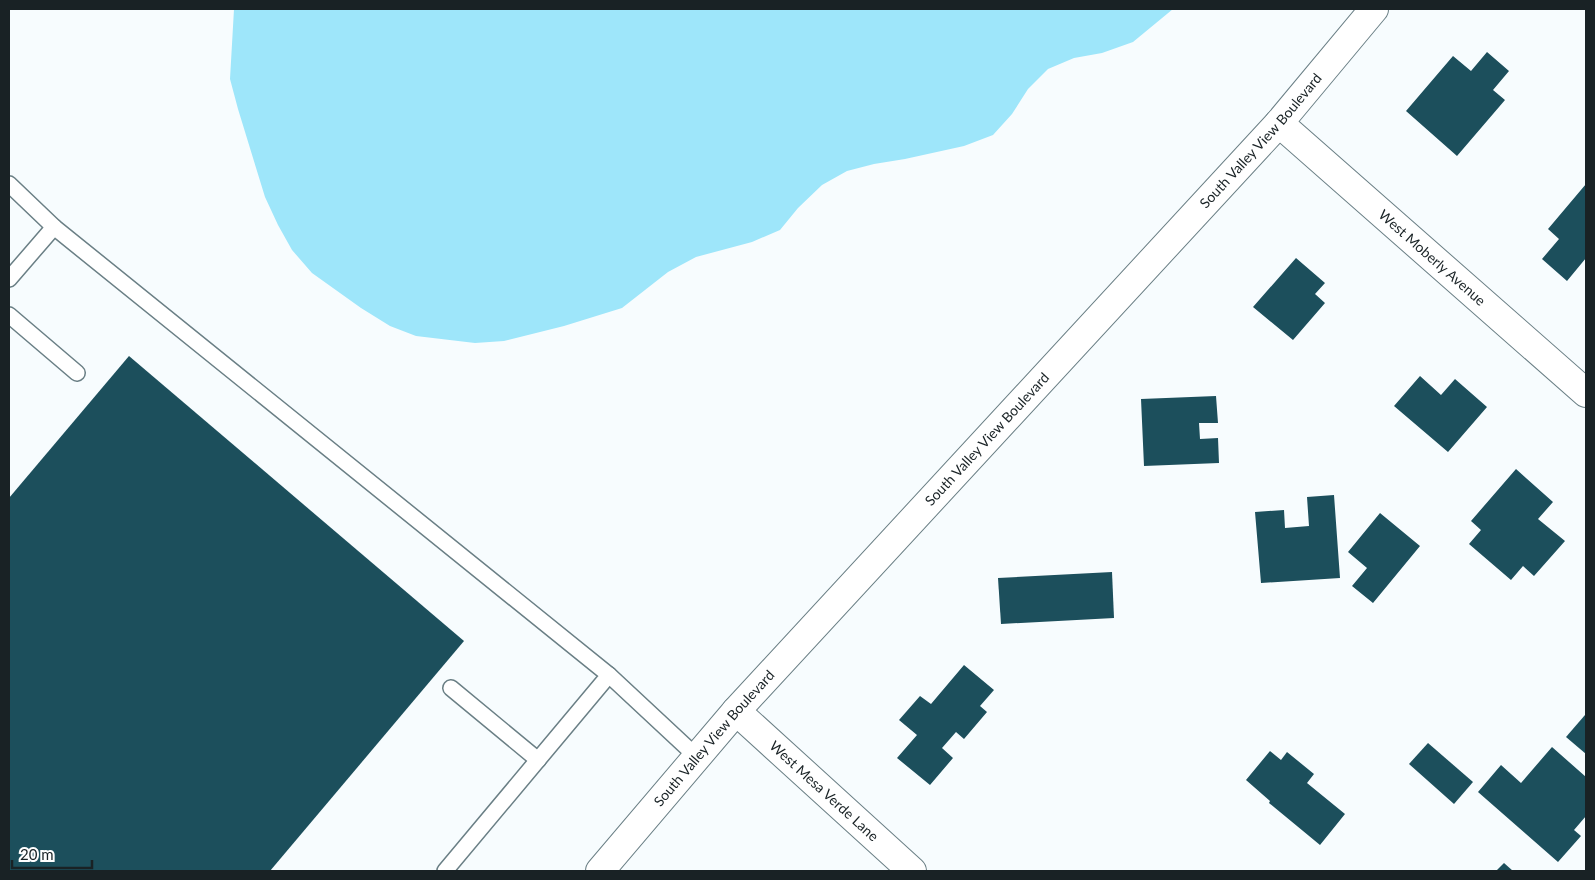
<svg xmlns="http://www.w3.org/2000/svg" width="1595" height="880" font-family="Lato,sans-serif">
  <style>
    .water { fill: #9ee6fa }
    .building { fill: #1c4f5c }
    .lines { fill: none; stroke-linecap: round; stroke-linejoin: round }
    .lane-casing { stroke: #6a7f85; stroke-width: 18 }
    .street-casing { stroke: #6a7f85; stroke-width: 30 }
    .secondary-casing { stroke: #6a7f85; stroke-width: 30 }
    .lane { stroke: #fff; stroke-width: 15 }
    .street { stroke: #fff; stroke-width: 28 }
    .secondary { stroke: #fff; stroke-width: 28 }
    .labels { text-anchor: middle; stroke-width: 5; stroke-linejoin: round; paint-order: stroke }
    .street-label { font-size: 14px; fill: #192225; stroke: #fff }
  </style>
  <rect width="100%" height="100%" fill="#f7fcfe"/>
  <polygon class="water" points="234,9 1173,9 1133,42 1102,53 1074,58 1048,69 1028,89 1012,114 993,135 964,146 905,159 874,164 847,171 822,185 798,208 780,230 752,242 696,257 668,272 622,308 564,326 504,341 475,343 416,336 390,326 361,308 312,273 292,250 278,225 265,197 238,109 230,79"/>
  <g class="building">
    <polygon points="1487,52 1509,71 1493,90 1505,100 1457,156 1406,111 1453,56 1471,71"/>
    <polygon points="1586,184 1586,258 1567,281 1542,259 1559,239 1548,229"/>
    <polygon points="1296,258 1325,283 1315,294 1325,303 1293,340 1253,307"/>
    <polygon points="129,356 464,641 270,871 9,871 9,498"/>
    <polygon points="1420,376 1441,395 1455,379 1487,407 1448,452 1394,406"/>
    <polygon points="1216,396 1218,423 1199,423 1200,439 1218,438 1219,463 1144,466 1141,399"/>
    <polygon points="1516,469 1553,502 1538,519 1565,541 1534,576 1523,566 1511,580 1469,544 1481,530 1471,521"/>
    <polygon points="1334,495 1340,578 1261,583 1255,512 1284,510 1285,528 1309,526 1307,497"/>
    <polygon points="1380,513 1420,546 1373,603 1352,586 1367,568 1348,552"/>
    <polygon points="1112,572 1114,618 1001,624 998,578"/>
    <polygon points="964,665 994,690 980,706 987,712 964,739 956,732 942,748 953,758 930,785 897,758 917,735 899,720 920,696 931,704"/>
    <polygon points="1585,715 1586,716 1586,754 1566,737"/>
    <polygon points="1428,743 1473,782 1454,804 1409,764"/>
    <polygon points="1552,747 1586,777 1586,816 1574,830 1581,836 1558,862 1478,792 1501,765 1521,783"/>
    <polygon points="1270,751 1281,760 1287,752 1314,774 1307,783 1345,814 1320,845 1269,803 1270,801 1246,780"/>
    <polygon points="1504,863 1513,871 1496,871"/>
  </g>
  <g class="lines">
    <defs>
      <g id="lane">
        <polyline points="9,184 54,227"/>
        <polyline points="9,279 54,227 609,675 445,871"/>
        <polyline points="9,315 77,373"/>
        <polyline points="609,675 697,757"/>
        <polyline points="451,688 538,760"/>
      </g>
      <g id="street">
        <path id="s1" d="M 1279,123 L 1586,393"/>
        <path id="s2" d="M 736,711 L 912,871"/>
      </g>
      <g id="secondary">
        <path id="s3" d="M 600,871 L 736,711 L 1279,123 L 1374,9"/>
      </g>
    </defs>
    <use href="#lane" class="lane-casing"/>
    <use href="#street" class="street-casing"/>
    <use href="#secondary" class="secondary-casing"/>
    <use href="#lane" class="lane"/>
    <use href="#street" class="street"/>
    <use href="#secondary" class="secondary"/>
  </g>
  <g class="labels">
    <g class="street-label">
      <text dy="5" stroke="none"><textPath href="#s3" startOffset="985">South Valley View Boulevard</textPath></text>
      <text dy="5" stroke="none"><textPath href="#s1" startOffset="204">West Moberly Avenue</textPath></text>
      <text dy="5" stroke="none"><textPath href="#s3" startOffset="580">South Valley View Boulevard</textPath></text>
      <text dy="5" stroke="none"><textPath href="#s3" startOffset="175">South Valley View Boulevard</textPath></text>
      <text dy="5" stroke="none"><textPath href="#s2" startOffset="119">West Mesa Verde Lane</textPath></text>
    </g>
  </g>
  <rect width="1595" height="880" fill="none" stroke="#192225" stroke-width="20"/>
  <path d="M12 860v8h80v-8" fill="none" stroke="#192225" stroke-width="2.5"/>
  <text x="20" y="860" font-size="15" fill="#192225" stroke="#ffffff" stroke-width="4" paint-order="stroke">20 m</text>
</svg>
